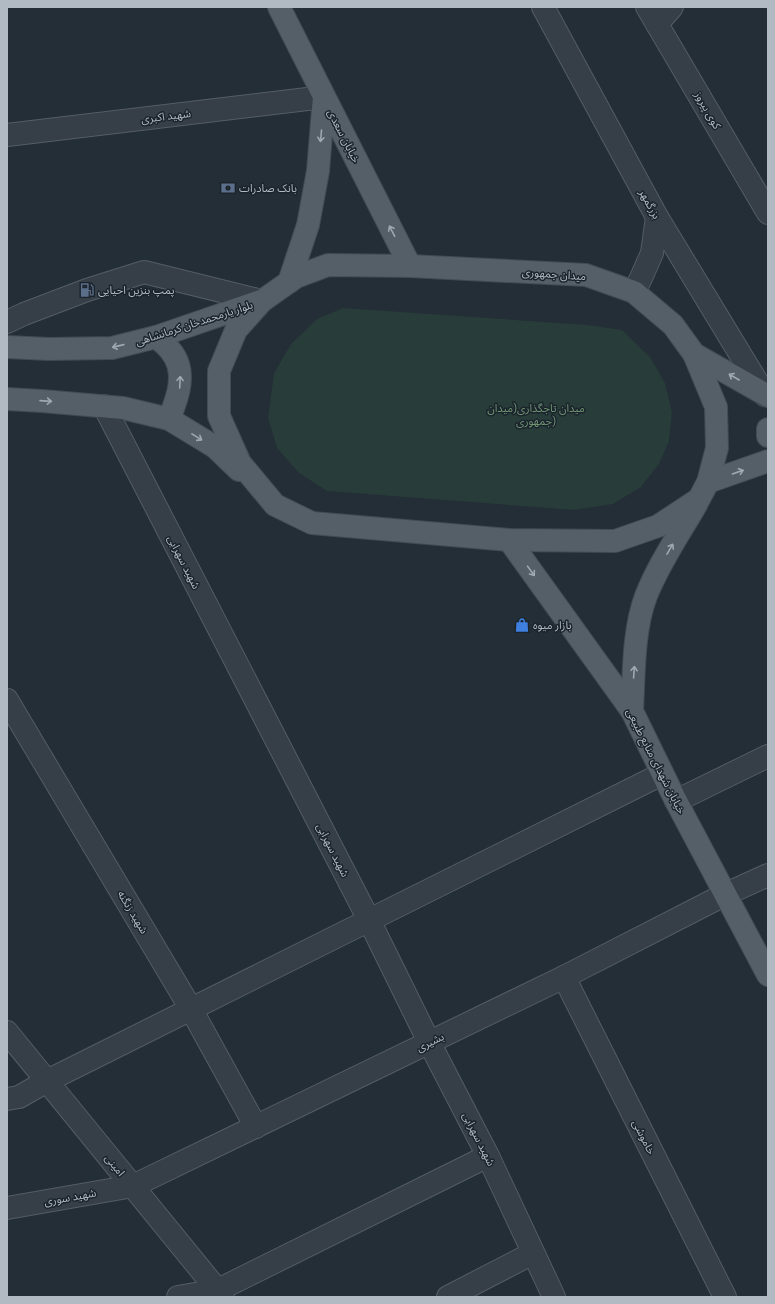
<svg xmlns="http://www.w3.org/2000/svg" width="775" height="1304" font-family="'Exo 2','Noto Sans Arabic',sans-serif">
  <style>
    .green { fill: #283c39 }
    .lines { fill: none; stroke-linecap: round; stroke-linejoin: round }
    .minor-casing { stroke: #545d65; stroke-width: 24 }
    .major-casing { stroke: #424b53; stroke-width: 24 }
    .minor { stroke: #363f47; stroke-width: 22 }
    .major { stroke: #545f67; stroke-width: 22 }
    .oneway { stroke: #9ea8b1 }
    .labels { text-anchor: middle; stroke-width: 3; stroke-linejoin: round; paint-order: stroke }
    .street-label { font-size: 11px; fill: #b1bac3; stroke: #1b242c }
    .poi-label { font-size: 11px; fill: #b1bac3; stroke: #1b242c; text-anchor: start }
    .park-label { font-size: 11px; fill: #719775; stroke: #1b242c }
  </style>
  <rect width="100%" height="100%" fill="#232e36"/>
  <polygon class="green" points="343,308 588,325 622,330 650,357 665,383 672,412 669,441 659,464 641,487 613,504 574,510 327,491 299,473 277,448 268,418 274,373 291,344 317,319"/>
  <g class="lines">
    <defs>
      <g id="minor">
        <polyline points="543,7 657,217 765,395"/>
        <polyline points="647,7 768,213"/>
        <polyline points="657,24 672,7"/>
        <polyline points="7,135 324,97"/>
        <polyline points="634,292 641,278 652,253 657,217"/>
        <polyline points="7,322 24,314 87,290 144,272 262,301"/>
        <polyline points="104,406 369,920 429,1042 488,1156 554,1297"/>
        <polyline points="7,700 191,1009 256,1127"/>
        <polyline points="676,801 768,756"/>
        <polyline points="564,977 725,1297"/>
        <polyline points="7,1032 223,1297"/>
        <polyline points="7,1099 19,1097 47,1081 662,774"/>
        <polyline points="7,1208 133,1186 564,977 726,894 768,875"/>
        <polyline points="178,1297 218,1290 488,1156"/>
        <polyline points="448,1297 533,1253"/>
      </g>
      <g id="major">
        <polyline points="279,7 410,266"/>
        <polygon points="328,265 410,266 586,275 634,292 673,325 694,354 716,407 717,448 708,482 699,499 658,526 615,541 509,540 312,523 275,505 240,463 219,416 219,371 236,330 262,301 296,277"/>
        <polyline points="289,282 308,225 318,171 324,97"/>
        <path d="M 156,337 C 161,341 166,345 170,350 C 188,371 178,397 169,419"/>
        <polyline points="7,347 49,349 112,348 156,337 261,301"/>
        <polyline points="694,354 768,396"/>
        <polyline points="7,399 42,401 123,408 169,419 215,447 239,470"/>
        <polyline points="768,429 768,436"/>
        <polyline points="708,482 768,461"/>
        <polyline points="509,540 632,711 676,801 768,975"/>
        <path d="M 632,711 C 634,675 633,630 646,596 C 659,563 680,533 697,503"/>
      </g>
    </defs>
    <use href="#minor" class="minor-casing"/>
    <use href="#major" class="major-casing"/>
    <use href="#minor" class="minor"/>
    <use href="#major" class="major"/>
  </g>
  <defs><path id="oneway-shaft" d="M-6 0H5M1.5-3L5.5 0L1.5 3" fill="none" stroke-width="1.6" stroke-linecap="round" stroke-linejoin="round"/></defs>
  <g class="oneway">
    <use href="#oneway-shaft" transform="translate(321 136) rotate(95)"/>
    <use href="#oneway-shaft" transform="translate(392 231) rotate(-117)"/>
    <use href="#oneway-shaft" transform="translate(118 346) rotate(167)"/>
    <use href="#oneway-shaft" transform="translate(734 377) rotate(-150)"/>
    <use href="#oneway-shaft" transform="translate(180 382) rotate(-87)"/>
    <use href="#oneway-shaft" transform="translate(46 401) rotate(4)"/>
    <use href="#oneway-shaft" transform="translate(197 437) rotate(32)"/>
    <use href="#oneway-shaft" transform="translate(738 472) rotate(-19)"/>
    <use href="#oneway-shaft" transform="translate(670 549) rotate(-60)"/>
    <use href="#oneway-shaft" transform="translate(531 571) rotate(54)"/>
    <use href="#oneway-shaft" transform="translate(634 672) rotate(-86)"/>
  </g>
  <defs>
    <symbol id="bank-bare" viewBox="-9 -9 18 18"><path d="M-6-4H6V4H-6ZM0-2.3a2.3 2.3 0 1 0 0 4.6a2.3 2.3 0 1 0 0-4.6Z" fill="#5c6f8a" stroke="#1b242c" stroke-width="2.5" paint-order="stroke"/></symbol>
    <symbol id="fuel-bare" viewBox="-9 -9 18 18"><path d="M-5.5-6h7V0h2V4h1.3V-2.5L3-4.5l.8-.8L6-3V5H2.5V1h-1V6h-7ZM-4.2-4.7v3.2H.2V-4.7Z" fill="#5c6f8a" stroke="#1b242c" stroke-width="2.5" paint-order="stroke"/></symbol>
    <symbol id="shop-bare" viewBox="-9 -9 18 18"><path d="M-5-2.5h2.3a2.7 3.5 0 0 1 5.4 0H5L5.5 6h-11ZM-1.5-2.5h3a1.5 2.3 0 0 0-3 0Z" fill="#3f7fe0" stroke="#1b242c" stroke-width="2.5" paint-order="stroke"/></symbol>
  </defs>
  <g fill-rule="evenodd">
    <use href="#bank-bare" x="218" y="178" width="20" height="20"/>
    <use href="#fuel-bare" x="77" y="280" width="20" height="20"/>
    <use href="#shop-bare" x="512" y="615" width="20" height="20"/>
  </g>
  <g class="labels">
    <g class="street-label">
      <text transform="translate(708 110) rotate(60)" y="4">کوی پیروز</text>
      <text transform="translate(166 116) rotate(-7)" y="4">شهید اکبری</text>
      <text transform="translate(344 136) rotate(63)" y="4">خیابان سعدی</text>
      <text transform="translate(650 204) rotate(61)" y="4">بزرگمهر</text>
      <text transform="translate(554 274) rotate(4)" y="4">میدان جمهوری</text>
      <text transform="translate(194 323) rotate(-18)" y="4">بلوار یارمحمدخان کرمانشاهی</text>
      <text transform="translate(184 562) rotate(63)" y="4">شهید سهرابی</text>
      <text transform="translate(656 761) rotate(63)" y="4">خیابان شهدای منابع طبیعی</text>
      <text transform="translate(333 850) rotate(63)" y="4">شهید سهرابی</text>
      <text transform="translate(133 912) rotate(59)" y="4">شهید زنگنه</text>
      <text transform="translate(430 1042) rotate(-26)" y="4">بشیری</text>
      <text transform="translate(644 1137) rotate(63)" y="4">خاموشی</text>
      <text transform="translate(479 1139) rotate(63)" y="4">شهید سهرابی</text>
      <text transform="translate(115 1165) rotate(51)" y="4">امینی</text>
      <text transform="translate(70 1197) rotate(-10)" y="4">شهید سوری</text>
    </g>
    <g class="poi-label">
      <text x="239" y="192">بانک صادرات</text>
      <text x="98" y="294">پمپ بنزین احیایی</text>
      <text x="533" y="629">بازار میوه</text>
    </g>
    <g class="park-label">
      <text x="536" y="412">میدان تاجگذاری(میدان<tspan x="536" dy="13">جمهوری)</tspan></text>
    </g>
  </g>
  <rect width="775" height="1304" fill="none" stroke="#b1bac3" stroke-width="16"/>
</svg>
